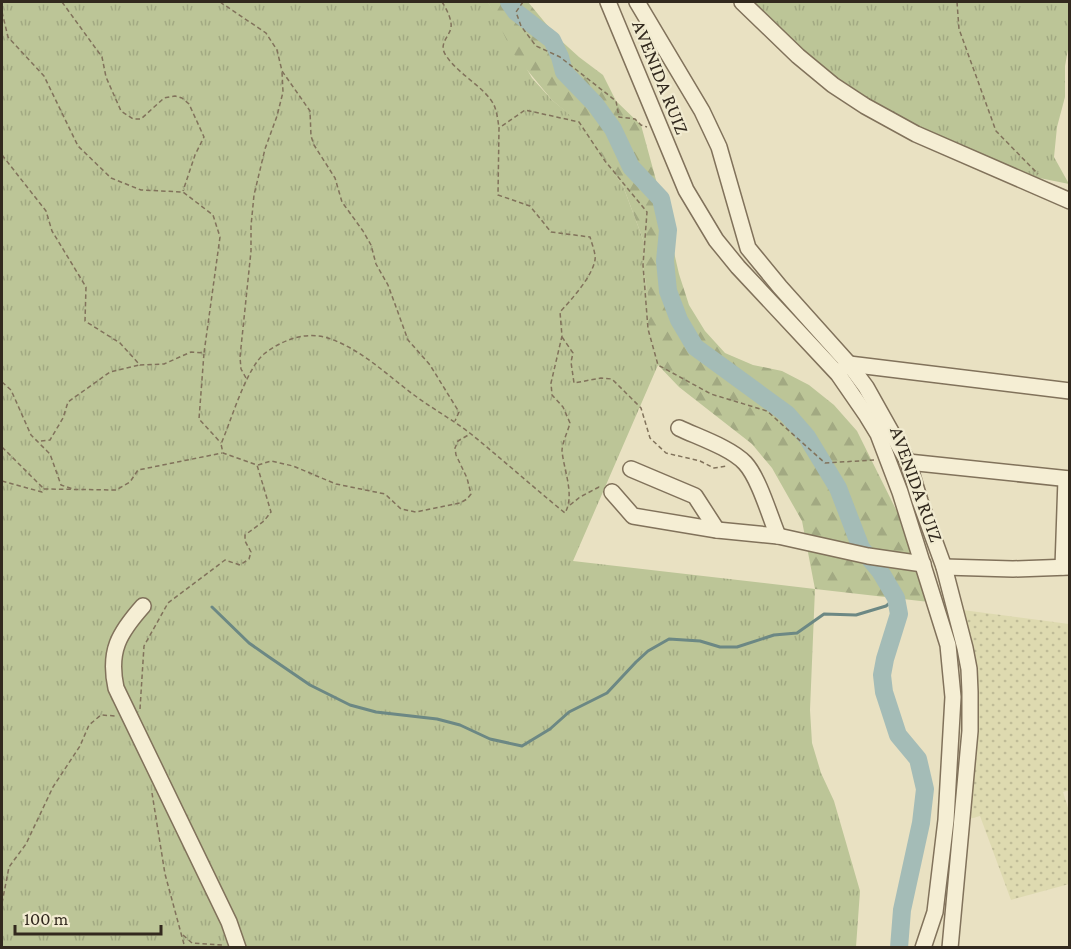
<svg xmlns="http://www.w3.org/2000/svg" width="1071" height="949" font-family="'Crimson Pro',serif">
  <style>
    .farmland { fill: url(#farmland-dots) }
    .grass { fill: url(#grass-tufts) }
    .forest { fill: url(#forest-firs) }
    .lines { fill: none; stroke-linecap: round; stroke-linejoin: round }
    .stream { stroke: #6c8884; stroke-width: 3 }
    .river { stroke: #a4bcb7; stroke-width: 18 }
    .minor-casing { stroke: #81725b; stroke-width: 18 }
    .path { stroke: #81725b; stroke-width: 1.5; stroke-dasharray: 4.5 3; stroke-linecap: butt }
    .minor { stroke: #f5eed4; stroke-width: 15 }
    .labels { text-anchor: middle; stroke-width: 4.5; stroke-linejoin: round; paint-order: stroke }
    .street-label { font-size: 20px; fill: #32291e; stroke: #f1ebd0 }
  </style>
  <defs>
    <pattern id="farmland-dots" width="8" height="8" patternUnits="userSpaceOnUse" patternTransform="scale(1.5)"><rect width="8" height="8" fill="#dedab0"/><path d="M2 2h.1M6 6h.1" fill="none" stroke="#bfbb97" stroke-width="1.8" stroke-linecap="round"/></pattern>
    <pattern id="grass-tufts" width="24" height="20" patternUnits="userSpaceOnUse" patternTransform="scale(1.5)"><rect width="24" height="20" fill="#bcc597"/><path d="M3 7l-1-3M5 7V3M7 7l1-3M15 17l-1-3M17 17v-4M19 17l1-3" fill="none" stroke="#a2a982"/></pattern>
    <pattern id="forest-firs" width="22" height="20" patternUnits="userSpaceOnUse" patternTransform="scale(1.5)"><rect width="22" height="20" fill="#bcc597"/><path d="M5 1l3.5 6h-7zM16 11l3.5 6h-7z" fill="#a2a982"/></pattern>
  </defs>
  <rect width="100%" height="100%" fill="#e9e1c2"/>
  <polygon class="farmland" points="955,609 1069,624 1070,790 1063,792 1069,811 1069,884 1011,900 980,816 962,821 970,692"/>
  <g class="grass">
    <polygon points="2,2 488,2 532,78 552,100 579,122 623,186 644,242 643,265 648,297 648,329 658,365 573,561 815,589 810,710 812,743 821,773 834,801 860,891 856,947 2,948"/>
    <polygon points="744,2 1069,2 1069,44 1065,66 1065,97 1057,127 1054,157 1069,184 975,165 868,106"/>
  </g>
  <polygon class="forest" points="488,2 528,2 557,37 579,57 603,75 616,101 641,125 665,213 679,274 689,305 705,331 725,353 753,365 782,371 809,385 834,405 857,431 923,564 938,603 815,589 802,521 772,468 752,444 679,387 658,365 648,329 648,297 643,265 644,242 623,186 579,123 552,100 513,53"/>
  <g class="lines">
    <polyline class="stream" points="212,607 249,643 269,657 310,685 350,705 376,712 437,719 460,725 490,739 522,746 550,729 569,712 607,693 636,662 648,651 669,639 700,641 720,647 737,647 774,635 797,633 824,614 856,615 886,606 896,598"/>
    <polyline class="river" points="509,2 516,12 552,40 560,57 564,72 595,104 613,129 631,167 661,199 668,230 665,261 668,291 679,320 695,347 787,414 807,437 838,488 861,548 880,571 896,598 899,614 885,659 882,675 884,692 898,735 918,759 925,789 921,823 902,910 899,948"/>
    <defs>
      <g id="minor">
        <polyline points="608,2 686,190 716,240 738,267 838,374 867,416 878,434 900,492 948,645 953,697 946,820 935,912 923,948"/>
        <polyline points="637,2 702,111 719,147 748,248 780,287 849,364 866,387 908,462 920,501 944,567 965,648 969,669 970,692 970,731 950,948"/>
        <polyline points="742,2 798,56 833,85 865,106 916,134 1070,201"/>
        <polyline points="844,368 849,364 1070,391"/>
        <path d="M 679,428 C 698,437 731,448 745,463 C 759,478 770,517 778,536"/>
        <polyline points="908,462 1070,479"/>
        <polyline points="631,469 695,496 717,530"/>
        <polyline points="612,492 633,516 717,530 778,536 868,556 923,564"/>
        <polyline points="944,567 1013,569 1070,567"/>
        <polyline points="1063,567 1066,479"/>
        <path d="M 143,606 C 119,633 108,651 116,688 L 229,922 L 238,948"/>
      </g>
    </defs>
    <use href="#minor" class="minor-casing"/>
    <g class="path">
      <polyline points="62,2 102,57 106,77 121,111 133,119 141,119 164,98 175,96 182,98 189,104 204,137 195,155 183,191"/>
      <polyline points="220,2 266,33 277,50 282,71 310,111 311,136 314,145 335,178 342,202 363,231 371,245 376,264 388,285 408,340 430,365 459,412 455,421"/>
      <path d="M 442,2 C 446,8 450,16 451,23 C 453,35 438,41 445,54 C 458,75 484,86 494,105 C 497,112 498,121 499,128"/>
      <polyline points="523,2 516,12 521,26 536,46 560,57 616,101 619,117 635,119 641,125 647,127"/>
      <polyline points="957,2 959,29 996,131 1038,174"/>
      <polyline points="2,12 8,37 44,76 78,146 111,178 141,190 183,192 213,215 220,237 204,353"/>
      <polyline points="2,155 46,211 52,231 86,287 85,321 120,343 140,365 164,364 191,352 204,353 199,419 221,443"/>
      <polyline points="562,337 573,353 571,362 574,383 601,378 612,379 641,408 650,438 666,453 700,461 714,468 727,466"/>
      <polyline points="246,378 241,369 240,357 251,251 251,226 254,195 265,149 277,116 283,92 282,72"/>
      <polyline points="2,382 11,390 31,435 50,454 61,485 73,489"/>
      <polyline points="41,441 50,440 63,418 68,402 110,372 139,365"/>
      <polyline points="2,447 43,488"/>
      <polyline points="258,465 271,461 293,466 336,484 385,494 401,509 416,512 460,503 467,499 471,494 467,478 456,455 455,448 458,441 470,434"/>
      <polyline points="2,481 42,492 44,489 116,490 130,482 138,470 222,453"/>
      <polyline points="570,505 580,497 599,487 602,488"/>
      <path d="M 140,709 L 144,646 L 168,603 L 225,560 L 240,565 L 249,559 L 251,552 L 245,541 L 245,535 L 264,521 L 271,512 L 257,465 L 223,453 L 221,444 C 231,421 246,369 264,354 C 282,340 305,331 328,338 C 361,349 387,375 414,395 C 433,409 453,420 471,434 C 503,460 533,487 565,513 C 575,495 564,471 562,451 C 562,443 568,431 570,423 L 563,407 L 552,395 L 551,383 L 562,336 L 560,312 C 571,300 592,277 595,260 C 596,254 592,244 590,237 L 551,232 L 530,206 L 498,195 L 499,128 L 525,110 L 579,122 L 605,161 L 647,212 L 643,265 L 648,329 L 658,365 L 711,394 L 767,411 L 825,463 L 874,460"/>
      <polyline points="152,793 165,874 185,948"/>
      <polyline points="2,903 9,867 26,844 53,787 80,746 89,725 101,715 116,716"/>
      <polyline points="183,935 192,943 223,945"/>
    </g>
    <use href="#minor" class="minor"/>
  </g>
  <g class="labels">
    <g class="street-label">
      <text transform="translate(661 77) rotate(68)" y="7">AVENIDA RUIZ</text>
      <text transform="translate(917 484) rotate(70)" y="7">AVENIDA RUIZ</text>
    </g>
  </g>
  <rect width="1071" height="949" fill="none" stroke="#32291e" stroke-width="6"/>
  <path d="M15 925v9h146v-9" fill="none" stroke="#32291e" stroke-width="3"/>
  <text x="24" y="925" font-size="18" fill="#32291e" stroke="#f1ebd0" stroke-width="4.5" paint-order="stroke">100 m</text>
</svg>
